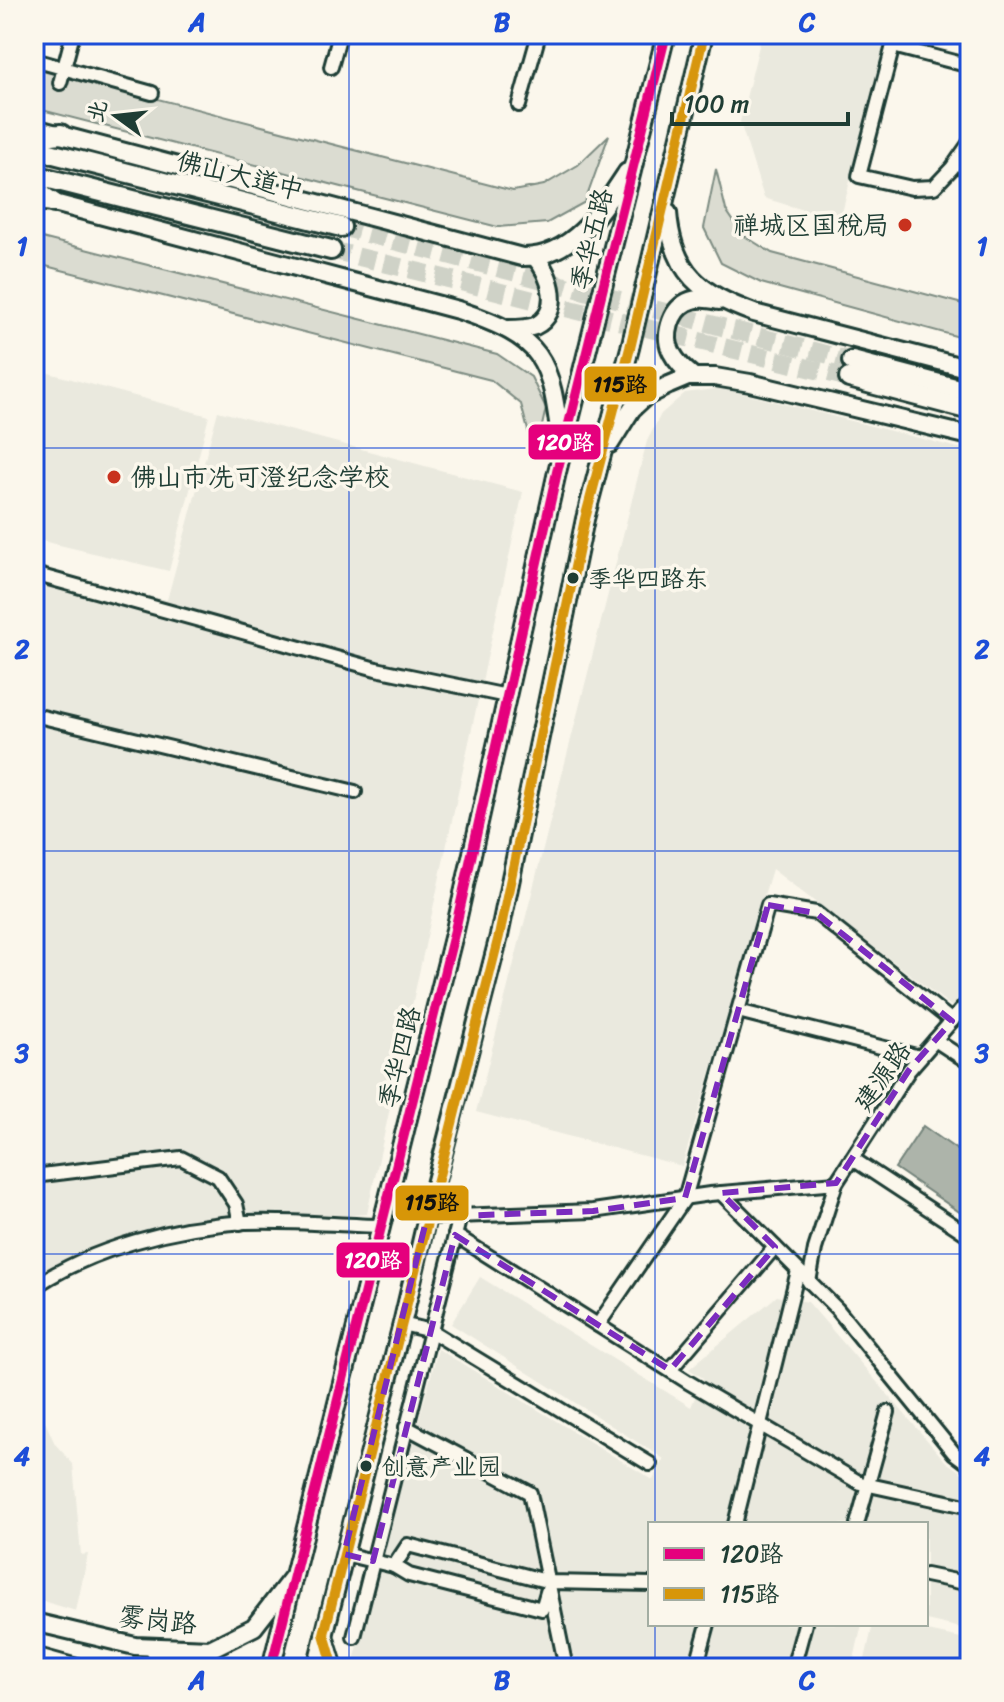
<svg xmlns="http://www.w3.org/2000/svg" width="1004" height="1702" font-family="Sriracha,'LXGW WenKai TC',sans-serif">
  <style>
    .built { fill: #eae9de }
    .green { fill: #dbdcd1; stroke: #7d8c82; stroke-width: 2 }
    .water { fill: #adb4aa; stroke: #74847b; stroke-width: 2 }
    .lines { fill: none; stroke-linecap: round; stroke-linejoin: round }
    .highway-tunnel { stroke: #cfd2c7; stroke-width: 18; stroke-dasharray: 18 9; stroke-linecap: butt }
    .minor-casing { stroke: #1f3d34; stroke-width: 18 }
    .major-casing { stroke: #1f3d34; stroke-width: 22 }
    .highway-casing { stroke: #1f3d34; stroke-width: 24 }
    .minor { stroke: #fbf7ec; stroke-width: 12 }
    .major { stroke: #fbf7ec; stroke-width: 16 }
    .highway { stroke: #fbf7ec; stroke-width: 18 }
    .bus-1-casing { stroke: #fbf7ec; stroke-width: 16 }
    .bus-2-casing { stroke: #fbf7ec; stroke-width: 16 }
    .bus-1 { stroke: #e5007d; stroke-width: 10 }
    .bus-2 { stroke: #d79608; stroke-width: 10 }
    .marked { fill: none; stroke: #7b2cbf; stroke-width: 6; stroke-dasharray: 16 10; stroke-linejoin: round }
    .grid { fill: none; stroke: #1d4ed8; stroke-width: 2; stroke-opacity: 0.55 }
    .poi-dot { fill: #c8321e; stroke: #fbf7ec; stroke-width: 3 }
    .bus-dot { fill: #1f3d34; stroke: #fbf7ec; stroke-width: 3 }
    .labels { text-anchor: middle; stroke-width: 7; stroke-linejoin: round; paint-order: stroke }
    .bus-label { font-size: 24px; fill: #1f3d34; stroke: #fbf7ec; text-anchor: start }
    .street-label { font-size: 26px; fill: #1f3d34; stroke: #fbf7ec }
    .poi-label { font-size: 26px; fill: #1f3d34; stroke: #fbf7ec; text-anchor: end }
    .line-badge { stroke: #fbf7ec; stroke-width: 3 }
    .badge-label { font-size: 22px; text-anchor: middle; font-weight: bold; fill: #fff }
    .pale-badge-label { font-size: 22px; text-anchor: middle; font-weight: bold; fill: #111 }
    .neatline { fill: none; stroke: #1d4ed8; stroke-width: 3 }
    .grid-label { font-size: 26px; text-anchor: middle; font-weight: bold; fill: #1d4ed8 }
  </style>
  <rect width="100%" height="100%" fill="#fbf7ec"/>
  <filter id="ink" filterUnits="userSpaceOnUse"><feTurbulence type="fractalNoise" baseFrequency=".0125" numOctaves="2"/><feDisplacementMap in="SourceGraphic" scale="16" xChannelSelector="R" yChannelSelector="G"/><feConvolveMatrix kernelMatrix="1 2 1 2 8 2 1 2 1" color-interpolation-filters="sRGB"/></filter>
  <g filter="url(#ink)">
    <g class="built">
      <polygon points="762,34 887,34 840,221 764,198 740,122"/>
      <polygon points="34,369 209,416 169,571 34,539"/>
      <polygon points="721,388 970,451 970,990 955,1009 772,869 682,1166 476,1112 647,441 661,414 685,393"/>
      <polygon points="218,411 523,492 367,1214 240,1223 97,1250 34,1292 34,570 167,600"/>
      <polygon points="480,1277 691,1407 703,1378 689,1369 777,1296 808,1302 946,1462 970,1478 970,1630 926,1620 926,1524 650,1524 650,1624 862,1624 852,1668 352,1668 438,1349 653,1480 664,1459 451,1324"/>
      <polygon points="43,1417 55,1444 73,1464 81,1555 88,1554 76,1611 36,1599 34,1602 34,1418"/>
      <polygon points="873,1624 895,1624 970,1640 970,1668 863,1668"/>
    </g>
    <g class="green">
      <polygon points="34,67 513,191 544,185 578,165 609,135 585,202 547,223 498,227 34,108"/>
      <polygon points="716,169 726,210 743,235 772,253 970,306 970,340 761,283 721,263 704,228"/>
      <polygon points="34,236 497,354 531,377 546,408 535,457 521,404 491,380 34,263"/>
    </g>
    <polygon class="water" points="923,1126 970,1159 970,1199 961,1213 895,1168"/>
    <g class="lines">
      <g class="highway-tunnel">
        <polyline points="341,227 852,361"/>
        <polyline points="331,250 849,378"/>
      </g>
      <defs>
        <g id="minor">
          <polyline points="896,34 859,176 912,188 934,187 952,168 970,142"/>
          <polyline points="893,46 970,66"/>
          <polyline points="34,60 152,93"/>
          <polyline points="331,67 340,34"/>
          <polyline points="60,83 73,34"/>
          <polyline points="519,105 539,34"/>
          <polyline points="34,574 376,669 507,696"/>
          <polyline points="34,715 355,792"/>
          <polyline points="738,1011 920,1057"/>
          <polyline points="935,1040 970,1063"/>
          <polyline points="853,1159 970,1236"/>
          <polyline points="34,1176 181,1158 218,1177 236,1204 240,1223"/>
          <polyline points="721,1193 837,1309 954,1453 970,1465"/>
          <polyline points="427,1217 593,1211 710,1194 836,1183"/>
          <polyline points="455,1235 688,1382 860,1483 970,1507"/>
          <polyline points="809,1282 815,1249 836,1183 909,1070 970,1000"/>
          <path d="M 34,1287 C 92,1248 176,1226 245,1222 C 291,1220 337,1225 382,1226"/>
          <polyline points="402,1324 431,1331 650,1464"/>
          <polyline points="598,1325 685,1198 768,905 816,913 952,1021"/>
          <polyline points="670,1370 775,1247"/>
          <polyline points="406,1427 530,1493 566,1668"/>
          <polyline points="735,1524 798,1271"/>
          <polyline points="857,1524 888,1412"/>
          <polyline points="344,1554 394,1566"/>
          <polyline points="926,1575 970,1584"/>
          <polyline points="550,1582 542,1609 409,1575 394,1566 408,1545 550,1582 650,1584"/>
          <polyline points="354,1637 460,1216"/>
          <polyline points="696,1668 708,1624"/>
          <polyline points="793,1668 805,1624"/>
        </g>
        <g id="major">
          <path d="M 34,128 L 522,257 C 572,258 602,210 627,172"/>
          <path d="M 34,201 L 54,203 L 458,310 C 545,339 550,356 561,445"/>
          <path d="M 668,213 C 673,274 700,293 754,313 L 970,369"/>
          <path d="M 509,329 C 517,329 527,329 535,326 C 563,312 551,274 535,257"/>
          <path d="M 694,377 C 685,370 677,363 672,353 C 663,337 670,311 687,302 C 698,297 708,299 719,301"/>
          <polyline points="610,444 632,409 645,397 669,385 688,377 715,377 750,383 970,436"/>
          <polyline points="34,1622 135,1646 210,1649 254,1627 292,1578"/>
          <polyline points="324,1636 334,1668"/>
          <polyline points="155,1652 186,1664 189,1668"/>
          <polyline points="34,1656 77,1668"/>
          <polyline points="271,1668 455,930 557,472 666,34"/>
          <polyline points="316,1668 402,1324 431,1200 499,936 585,519 630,348 704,34"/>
        </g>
        <g id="highway">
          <polyline points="34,137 61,134"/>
          <polyline points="34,149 341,227"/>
          <polyline points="34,175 331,250"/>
          <polyline points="34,190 54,203"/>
          <polyline points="852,361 970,392"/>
          <polyline points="849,378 970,410"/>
        </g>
      </defs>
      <use href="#minor" class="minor-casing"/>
      <use href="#major" class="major-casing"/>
      <use href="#highway" class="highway-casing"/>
      <use href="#minor" class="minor"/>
      <use href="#major" class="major"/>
      <use href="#highway" class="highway"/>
      <defs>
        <polyline id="bus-1" points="271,1668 455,930 557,472 666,34"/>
        <polyline id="bus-2" points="334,1668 324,1634 499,936 585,519 630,348 704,34"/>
      </defs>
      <use href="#bus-1" class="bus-1-casing"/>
      <use href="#bus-2" class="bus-2-casing"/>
      <use href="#bus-1" class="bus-1"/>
      <use href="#bus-2" class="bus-2"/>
    </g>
  </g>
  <path class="marked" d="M 768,905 L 816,913 L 952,1021 L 909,1070 L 836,1183 L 721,1193 L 775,1247 L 670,1370 L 455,1235 L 373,1561 L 344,1554 L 427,1217 L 593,1211 L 685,1198 Z"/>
  <path class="grid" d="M 349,34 L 349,1668M 655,34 L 655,1524M 34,448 L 970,448M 34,851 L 970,851M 34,1254 L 970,1254M 655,1624 L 655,1668"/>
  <g class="poi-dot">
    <circle cx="905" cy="225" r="8"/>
    <circle cx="114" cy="477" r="8"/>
  </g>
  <g class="bus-dot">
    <circle cx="573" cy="578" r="7"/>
    <circle cx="366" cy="1466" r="7"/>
  </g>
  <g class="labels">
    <g class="bus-label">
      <text x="588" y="587">季华四路东</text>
      <text x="381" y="1475">创意产业园</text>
    </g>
    <g class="street-label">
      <text transform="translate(240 175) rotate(14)" y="9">佛山大道中</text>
      <text transform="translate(591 239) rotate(-76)" y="9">季华五路</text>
      <text transform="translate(399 1057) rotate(-76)" y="9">季华四路</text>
      <text transform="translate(882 1076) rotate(-55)" y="9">建源路</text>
      <text transform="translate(158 1620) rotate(6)" y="9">雾岗路</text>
    </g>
    <g class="poi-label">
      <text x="889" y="234">禅城区国税局</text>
      <text x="130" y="486" text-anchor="start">佛山市冼可澄纪念学校</text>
    </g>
  </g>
  <g class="line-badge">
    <rect x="583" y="365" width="75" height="38" rx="8" fill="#d79608"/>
    <rect x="527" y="423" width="75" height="38" rx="8" fill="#e5007d"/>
    <rect x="394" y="1184" width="76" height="38" rx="8" fill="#d79608"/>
    <rect x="335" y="1241" width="76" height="38" rx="8" fill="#e5007d"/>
  </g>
  <g class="badge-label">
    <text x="565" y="450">120路</text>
    <text x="373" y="1268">120路</text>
  </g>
  <g class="pale-badge-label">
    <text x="620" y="392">115路</text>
    <text x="432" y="1210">115路</text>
  </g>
  <rect width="1004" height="1702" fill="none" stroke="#fbf7ec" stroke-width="88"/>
  <rect x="648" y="1522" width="280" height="104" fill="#fbf7ec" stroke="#a3ada2" stroke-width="2"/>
  <rect x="664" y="1548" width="40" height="12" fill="#e5007d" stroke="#a3ada2" stroke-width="2"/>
  <text x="720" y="1562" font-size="24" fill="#1f3d34">120路</text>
  <rect x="664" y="1588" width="40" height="12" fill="#d79608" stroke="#a3ada2" stroke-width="2"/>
  <text x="720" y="1602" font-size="24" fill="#1f3d34">115路</text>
  <g transform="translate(116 116) rotate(285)" stroke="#fbf7ec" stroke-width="6" paint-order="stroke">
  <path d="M0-6L14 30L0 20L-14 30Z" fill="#1f3d34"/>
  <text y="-12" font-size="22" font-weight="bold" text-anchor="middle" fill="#1f3d34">北</text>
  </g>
  <path d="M672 112v12h176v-12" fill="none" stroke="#1f3d34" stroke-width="4"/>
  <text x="684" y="112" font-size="24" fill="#1f3d34" stroke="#fbf7ec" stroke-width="6" paint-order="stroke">100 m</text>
  <rect x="44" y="44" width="916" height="1614" class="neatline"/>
  <g class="grid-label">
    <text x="197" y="31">A</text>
    <text x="502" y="31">B</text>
    <text x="807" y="31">C</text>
    <text x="22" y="255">1</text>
    <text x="982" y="255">1</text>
    <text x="22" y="658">2</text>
    <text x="982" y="658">2</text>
    <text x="22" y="1062">3</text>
    <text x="982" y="1062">3</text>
    <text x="22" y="1465">4</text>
    <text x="982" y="1465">4</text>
    <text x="197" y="1689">A</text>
    <text x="502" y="1689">B</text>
    <text x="807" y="1689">C</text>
  </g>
</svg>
